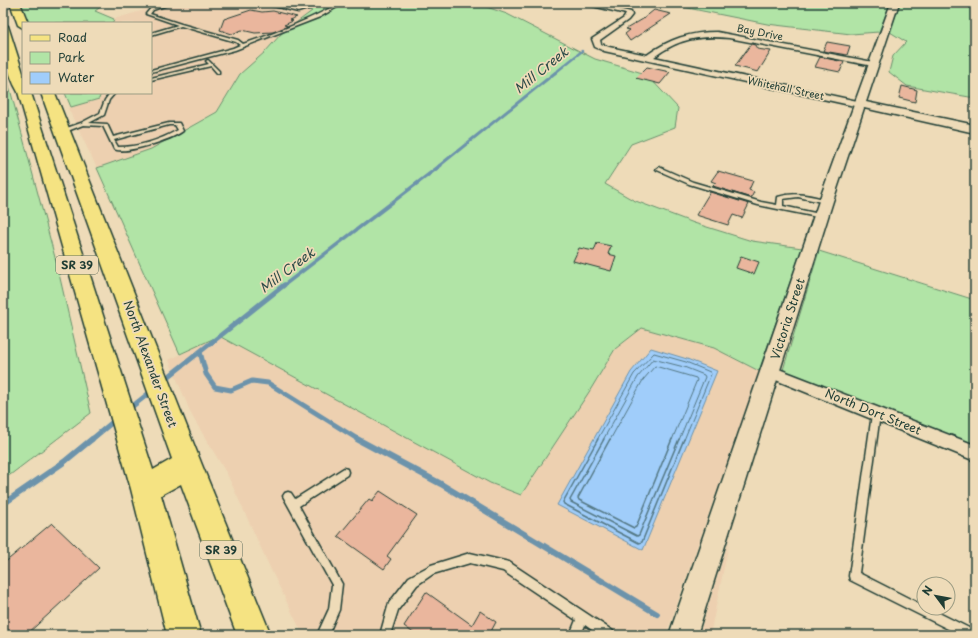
<svg xmlns="http://www.w3.org/2000/svg" width="978" height="638" font-family="'Playpen Sans',sans-serif">
  <style>
    .built { fill: #edd0b0 }
    .green { fill: #b1e4a6; stroke: #68906d }
    .water { fill: #a0cdfa; stroke: #6c93ab }
    .lines { fill: none; stroke-linecap: round; stroke-linejoin: round }
    .shore-far1 { stroke: #537783; stroke-width: 1 }
    .shore { stroke: #537783; stroke-width: 1.5 }
    .stream-far4 { stroke: #6c93ab; stroke-width: 2.5 }
    .stream-far3 { stroke: #6c93ab; stroke-width: 3 }
    .stream-far2 { stroke: #6c93ab; stroke-width: 3.5 }
    .stream-far1 { stroke: #6c93ab; stroke-width: 5 }
    .stream { stroke: #6c93ab; stroke-width: 6 }
    .building { fill: #eab69d; stroke: #1f3d34 }
    .service-casing { stroke: #1f3d34; stroke-width: 3 }
    .minor-casing { stroke: #1f3d34; stroke-width: 3 }
    .tertiary-casing { stroke: #1f3d34; stroke-width: 3 }
    .primary-casing { stroke: #1f3d34; stroke-width: 3 }
    .service { fill: #eedbb8; fill-rule: evenodd }
    .minor { fill: #eedbb8; fill-rule: evenodd }
    .tertiary { fill: #eedbb8; fill-rule: evenodd }
    .primary { fill: #f5e382; fill-rule: evenodd }
    .labels { text-anchor: middle; stroke-width: 3.5; stroke-linejoin: round; paint-order: stroke }
    .far-street-label { font-size: 10px; fill: #1f3d34; stroke: #eedbb8 }
    .shield { fill: #eedbb8; stroke: #5d6c5c; stroke-width: 1 }
    .shield-label { font-size: 11px; font-weight: bold; fill: #1f3d34 }
    .street-label { font-size: 12px; fill: #1f3d34; stroke: #eedbb8 }
    .water-label { font-size: 13px; font-style: italic; fill: #2c4b48; stroke: #eedbb8 }
  </style>
  <rect width="100%" height="100%" fill="#eedbb8"/>
  <filter id="ink" filterUnits="userSpaceOnUse"><feTurbulence type="fractalNoise" baseFrequency=".025" numOctaves="2"/><feDisplacementMap in="SourceGraphic" scale="8" xChannelSelector="R" yChannelSelector="G"/><feConvolveMatrix kernelMatrix="1 2 1 2 8 2 1 2 1" color-interpolation-filters="sRGB"/></filter>
  <g filter="url(#ink)">
    <g class="built">
      <polygon points="168,3 257,3 301,8 313,11 281,34 265,52 240,74 217,111 151,149 97,168 68,108 99,99 101,93 151,93 151,23 113,23 114,19"/>
      <polygon points="642,328 714,348 759,371 666,635 303,635 272,572 227,474 192,416 169,360 219,336 490,483 521,495 589,392 615,349"/>
      <polygon points="731,534 710,635 699,635"/>
    </g>
    <g class="green">
      <polygon points="20,3 106,3 95,11 114,19 113,23 27,23"/>
      <polygon points="257,3 475,3 507,14 595,59 646,74 678,108 675,127 631,144 605,184 633,200 694,223 752,241 802,248 759,371 714,348 642,328 615,349 589,392 521,495 490,483 219,336 180,354 97,168 151,149 217,112 240,74 265,52 281,34 312,11 301,8"/>
      <polygon points="663,3 890,3 879,32 851,34 767,24"/>
      <polygon points="900,3 975,3 975,98 907,86 889,72 893,56 906,42 890,32"/>
      <polygon points="3,63 57,265 91,413 10,475 3,477"/>
      <polygon points="65,93 101,93 99,99 71,107"/>
      <polygon points="819,251 975,300 975,446 783,370"/>
    </g>
    <polygon class="water" points="651,348 687,359 717,371 643,550 557,505 631,372"/>
    <g class="lines">
      <g class="shore-far1">
        <polyline points="597,440 634,374 654,353 686,362 710,372 711,374 684,440"/>
        <polyline points="603,440 638,377 653,359 684,367 704,375 705,377 679,440"/>
        <polyline points="610,440 643,380 655,366 696,378 697,380 672,440"/>
      </g>
      <g class="shore">
        <polyline points="598,439 563,502 564,504 639,543 642,542 684,439"/>
        <polyline points="604,439 570,500 571,502 637,536 639,535 679,439"/>
        <polyline points="610,439 578,498 579,500 634,528 636,527 672,439"/>
      </g>
      <polyline class="stream-far4" points="555,73 582,51"/>
      <polyline class="stream-far3" points="439,166 556,72"/>
      <polyline class="stream-far2" points="283,286 441,165"/>
      <g class="stream-far1">
        <polyline points="200,352 206,374 215,387 231,390 252,381 268,383 359,440"/>
        <polyline points="163,381 284,285"/>
        <polyline points="129,409 153,390"/>
        <polyline points="91,440 115,420"/>
      </g>
      <g class="stream">
        <polyline points="357,439 441,484 657,614"/>
        <polyline points="3,504 64,462 92,439"/>
      </g>
    </g>
    <g class="building">
      <polygon points="251,10 262,12 273,11 297,17 289,20 293,21 284,25 288,26 273,32 255,33 242,30 232,34 220,30 224,19"/>
      <polygon points="654,10 671,14 630,41 625,34 630,30 626,29 643,19"/>
      <polygon points="827,42 850,46 847,55 823,51"/>
      <polygon points="751,44 755,45 757,49 771,51 758,72 735,66"/>
      <polygon points="820,57 844,62 840,72 815,67"/>
      <polygon points="647,67 670,72 660,84 636,78"/>
      <polygon points="902,86 917,90 915,102 899,98"/>
      <polygon points="718,171 753,181 749,190 754,192 751,198 713,186 716,183 711,181"/>
      <polygon points="710,192 749,204 742,218 733,215 728,225 696,215"/>
      <polygon points="597,243 611,246 608,254 616,256 611,271 573,261 579,248 594,251"/>
      <polygon points="741,256 759,262 754,274 736,268"/>
      <polygon points="380,491 417,515 387,556 391,559 384,569 338,536 369,499 372,501"/>
      <polygon points="52,523 99,568 26,635 3,635 3,564"/>
      <polygon points="426,592 472,625 480,611 496,622 489,635 416,635 404,626"/>
    </g>
    <g class="lines">
      <defs>
        <g id="service">
          <path d="M 168,3 L 173,3 L 153,10 L 150,14 L 181,24 L 238,40 L 243,44 C 276,33 309,20 340,3 L 344,3 L 320,17 L 235,50 L 151,72 L 151,70 L 233,48 L 240,45 L 236,42 L 181,26 L 151,35 L 151,33 L 178,25 L 146,14 L 151,8 Z"/>
          <path d="M 261,3 C 270,3 281,8 288,8 C 294,7 298,3 305,3 L 292,9 C 303,11 314,3 326,3 L 298,12 Z"/>
          <polygon points="208,60 219,71 219,73 217,73 211,66 151,80 151,78 209,64 206,61"/>
          <path d="M 110,93 L 115,93 L 109,100 L 104,115 L 89,123 L 107,124 L 113,137 L 169,123 L 179,123 L 183,131 C 173,139 125,155 114,149 L 103,126 L 83,125 L 65,132 L 61,132 L 61,130 L 81,123 L 100,113 L 105,100 ZM 169,125 L 175,125 L 178,130 C 160,140 139,147 118,147 L 114,140 Z"/>
          <path d="M 659,167 L 693,182 L 761,202 L 777,205 L 778,197 C 796,191 811,196 828,200 L 829,201 L 826,203 L 798,197 L 783,199 L 783,206 L 824,215 L 825,216 L 822,218 L 758,205 L 689,184 L 657,170 L 656,169 Z"/>
          <polygon points="876,411 879,412 880,414 859,573 924,606 924,608 929,608 975,631 975,635 960,635 850,580 849,576 872,414 873,412"/>
          <polygon points="344,468 347,469 348,472 347,475 299,506 342,584 339,610 328,635 317,635 329,609 332,585 283,496 285,493 288,492 291,493 295,499"/>
          <polygon points="470,553 509,562 613,631 614,635 599,635 585,625 581,635 570,635 576,620 503,571 470,563 433,574 417,585 398,610 390,635 380,635 389,603 409,577 431,565"/>
        </g>
        <g id="minor">
          <path d="M 580,3 L 592,3 L 631,12 L 632,15 L 628,20 L 600,40 L 601,44 L 609,47 L 647,55 C 669,39 690,32 717,32 L 873,62 L 877,64 L 873,66 L 729,38 C 700,35 678,39 654,57 L 862,102 L 863,104 L 859,107 L 604,51 L 595,47 L 592,39 L 624,18 L 626,14 Z"/>
          <polygon points="771,366 975,445 975,461 766,376 763,372 766,368"/>
        </g>
        <polygon id="tertiary" points="891,3 899,3 866,102 975,125 975,133 864,108 833,201 697,635 669,635 819,201"/>
        <g id="primary">
          <polygon points="10,3 20,3 28,23 23,23 23,28 18,25"/>
          <path d="M 3,23 L 8,26 L 23,73 L 23,93 L 31,93 L 153,470 L 172,459 L 41,93 L 55,93 L 202,465 L 271,635 L 237,635 L 181,484 L 161,495 L 201,635 L 167,635 L 131,489 L 18,92 C 6,72 3,46 3,23 Z"/>
        </g>
      </defs>
      <use href="#service" class="service-casing"/>
      <use href="#minor" class="minor-casing"/>
      <use href="#tertiary" class="tertiary-casing"/>
      <use href="#primary" class="primary-casing"/>
      <use href="#service" class="service"/>
      <use href="#minor" class="minor"/>
      <use href="#tertiary" class="tertiary"/>
      <use href="#primary" class="primary"/>
    </g>
  </g>
  <g class="labels">
    <g class="far-street-label">
      <text transform="translate(760 32) rotate(11)" y="4">Bay Drive</text>
      <text transform="translate(786 88) rotate(12)" y="4">Whitehall Street</text>
    </g>
    <g class="shield">
      <rect x="56" y="256" width="42" height="18" rx="3"/>
      <rect x="200" y="541" width="42" height="18" rx="3"/>
    </g>
    <g class="shield-label">
      <text x="77" y="269">SR 39</text>
      <text x="221" y="554">SR 39</text>
    </g>
    <g class="street-label">
      <text transform="translate(788 319) rotate(-72)" y="4">Victoria Street</text>
      <text transform="translate(150 364) rotate(70)" y="4">North Alexander Street</text>
      <text transform="translate(873 412) rotate(22)" y="4">North Dort Street</text>
    </g>
    <g class="water-label">
      <text transform="translate(541 70) rotate(-39)" y="5">Mill Creek</text>
      <text transform="translate(287 270) rotate(-37)" y="5">Mill Creek</text>
    </g>
  </g>
  <rect width="978" height="638" fill="none" stroke="#eedbb8" stroke-width="16"/>
  <rect x="8" y="8" width="962" height="622" fill="none" stroke="#1f3d34" stroke-width="1.5" filter="url(#ink)"/>
  <rect x="22" y="22" width="130" height="72" fill="#eedbb8" stroke="#9b9c83"/>
  <rect x="30" y="35" width="20" height="6" fill="#f5e382" stroke="#9b9c83"/>
  <text x="58" y="42" font-size="12" fill="#1f3d34">Road</text>
  <rect x="30" y="52" width="20" height="12" fill="#b1e4a6" stroke="#9b9c83"/>
  <text x="58" y="62" font-size="12" fill="#1f3d34">Park</text>
  <rect x="30" y="72" width="20" height="12" fill="#a0cdfa" stroke="#9b9c83"/>
  <text x="58" y="82" font-size="12" fill="#1f3d34">Water</text>
  <g transform="translate(936 596) rotate(302)"><circle r="19" fill="#eedbb8" stroke="#9b9c83"/>
  <path d="M0-3L7 15L0 10L-7 15Z" fill="#1f3d34"/>
  <text y="-6" font-size="11" font-weight="bold" text-anchor="middle" fill="#1f3d34">N</text>
  </g>
</svg>
